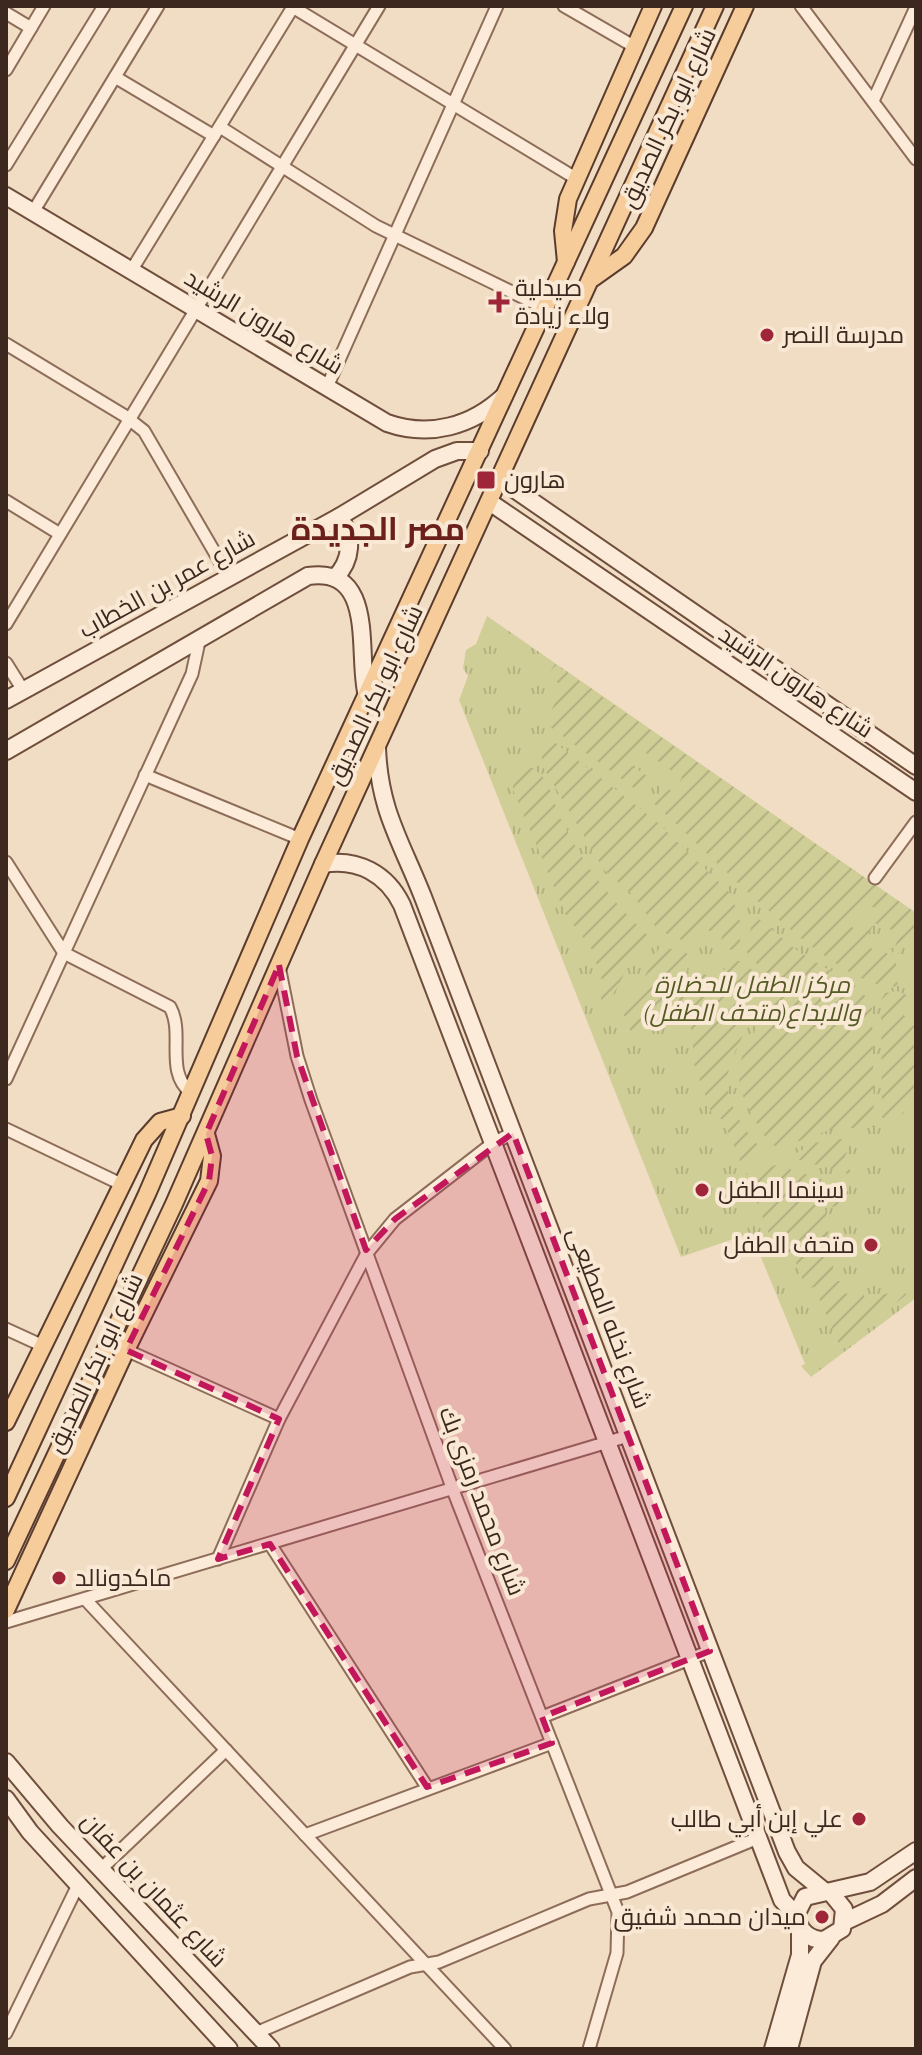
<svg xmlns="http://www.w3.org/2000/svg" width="922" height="2055" font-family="Spectral,Cairo,serif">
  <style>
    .grass { fill: url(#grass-tufts) }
    .garden { fill: url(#garden-furrows); fill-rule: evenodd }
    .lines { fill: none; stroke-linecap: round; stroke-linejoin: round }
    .street-casing { stroke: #8d6d59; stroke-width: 15 }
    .secondary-casing { stroke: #6f4e3c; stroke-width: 20 }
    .primary-casing { stroke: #5a3c2e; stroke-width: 20 }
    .street { stroke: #fbebd8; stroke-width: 11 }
    .secondary { stroke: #fbebd8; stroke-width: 16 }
    .primary { stroke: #f5cc9a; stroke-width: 16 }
    .marked { fill: #c2185b; fill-opacity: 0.2; stroke: #c2185b; stroke-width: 6; stroke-dasharray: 16 10; stroke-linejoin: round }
    .poi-dot { fill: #9f2638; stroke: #f8e8d4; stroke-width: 3 }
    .labels { text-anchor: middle; stroke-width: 8; stroke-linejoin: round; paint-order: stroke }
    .street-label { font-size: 24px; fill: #3c281e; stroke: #f8e8d4 }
    .poi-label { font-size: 24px; fill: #3c281e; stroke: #f8e8d4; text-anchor: start }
    .park-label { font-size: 24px; font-style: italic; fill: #545a23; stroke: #f8e8d4 }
    .district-label { font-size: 32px; font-weight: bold; fill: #6b201b; stroke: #f8e8d4 }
  </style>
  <defs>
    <pattern id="grass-tufts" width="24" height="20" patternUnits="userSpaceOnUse" patternTransform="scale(2)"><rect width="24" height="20" fill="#d0ce97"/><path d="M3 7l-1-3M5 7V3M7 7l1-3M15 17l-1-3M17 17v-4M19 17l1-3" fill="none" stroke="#b4b182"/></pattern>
    <pattern id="garden-furrows" width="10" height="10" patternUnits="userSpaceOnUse" patternTransform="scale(2)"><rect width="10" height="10" fill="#d0ce97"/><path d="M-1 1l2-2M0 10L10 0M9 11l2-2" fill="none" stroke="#b4b182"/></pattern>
  </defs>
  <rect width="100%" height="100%" fill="#f1ddc4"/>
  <polygon class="grass" points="487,616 916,913 916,1298 811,1377 801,1366 805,1364 751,1233 681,1257 459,700 468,676 463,668 466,650 476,644"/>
  <g class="garden">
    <path d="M 555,664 L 916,913 L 916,936 C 894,946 894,965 898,986 C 839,997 697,838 648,799 L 660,793 L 659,782 L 673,792 L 682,778 L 639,748 L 629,764 L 647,776 L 638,791 L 549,726 L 551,722 L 547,719 L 563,687 L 548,675 ZM 868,901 L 870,906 L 879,909 L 861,933 L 849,925 ZM 875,923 L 900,933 L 892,955 L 861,945 Z"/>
    <polygon points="553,741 656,821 731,894 741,924 739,952 721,947 722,933 700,929 692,942 673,938 655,926 632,894 604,870 542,765 542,745"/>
    <path d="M 526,767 C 551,771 552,803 562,821 C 584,867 616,906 653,940 L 644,955 L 637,951 L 606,1007 L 601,1003 L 602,980 L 591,948 L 566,915 L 513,790 L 514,774 Z"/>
    <path d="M 754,915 L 799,952 L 861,989 L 872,1009 L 874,1127 L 832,1129 L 779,1148 C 767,1143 761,1131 755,1120 C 708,1045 782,1039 762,969 L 748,955 L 746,947 Z"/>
    <path d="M 660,946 L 689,954 L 687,972 L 721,977 L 728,961 L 742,961 L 752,970 C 771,1048 679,1060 765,1153 L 761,1157 L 741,1163 L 723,1120 L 712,1114 L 694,1064 L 692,1031 L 686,1018 L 657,1003 L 656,1023 L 633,1037 L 624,1015 L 625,1002 L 643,980 Z"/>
    <path d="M 897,991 L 911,997 L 913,1002 L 906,1006 L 903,1014 L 916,1028 C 916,1059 922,1109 888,1124 L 882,1117 L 881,1001 L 885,993 Z"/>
    <polygon points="848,1138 845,1159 852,1175 790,1157 814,1143"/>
    <polygon points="776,1165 847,1187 850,1204 825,1208 835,1281 840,1281 843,1294 863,1292 865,1298 905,1290 906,1295 840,1346 814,1287 806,1289 792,1252 778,1257 746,1174"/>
  </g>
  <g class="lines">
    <defs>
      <g id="street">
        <polyline points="291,6 577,179"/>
        <polyline points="564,6 635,47"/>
        <polyline points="801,6 916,159"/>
        <polyline points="6,13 31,28"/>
        <polyline points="6,70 44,6"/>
        <polyline points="115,77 214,136"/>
        <polyline points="873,101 916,7"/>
        <polyline points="220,127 376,226 545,308"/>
        <polyline points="6,165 104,6"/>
        <polyline points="33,212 158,6"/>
        <polyline points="131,271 293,7"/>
        <polyline points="6,344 125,416 144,431 229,577"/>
        <polyline points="327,387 497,6"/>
        <polyline points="6,501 60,534"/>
        <polyline points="6,624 379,6"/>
        <polyline points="6,663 23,690"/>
        <polyline points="145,775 300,839"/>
        <path d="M 6,862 L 64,953 L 170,1007 C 185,1034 164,1071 191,1093"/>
        <polyline points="875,878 916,822"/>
        <polyline points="279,966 297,1056 311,1100 453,1490 618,1912 617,1953 589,2049"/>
        <polyline points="6,1079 192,674 200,637"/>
        <polyline points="6,1129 123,1185"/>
        <polyline points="6,1329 41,1345"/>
        <polyline points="126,1350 279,1419"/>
        <polyline points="270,1544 427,1787"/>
        <polyline points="218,1559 279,1419 367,1253 395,1219 493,1143 513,1133"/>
        <polyline points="85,1599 505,2049"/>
        <polyline points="6,1622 628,1436"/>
        <polyline points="542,1717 710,1651"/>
        <polyline points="305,1835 552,1743"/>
        <polyline points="101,1869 226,1750"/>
        <polyline points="6,2033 78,1885"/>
        <polyline points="256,2033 410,1967 439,1962 589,1899 627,1892 758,1838"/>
      </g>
      <g id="secondary">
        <path d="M 6,196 L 387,423 C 430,438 472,426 504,396"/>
        <polyline points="501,480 916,766"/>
        <polyline points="491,503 916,792"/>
        <path d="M 335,578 C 352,560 354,537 339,517"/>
        <polyline points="6,700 339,517 435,459 457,451 480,451"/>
        <path d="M 377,747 C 379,810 401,841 423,897 L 787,1852 L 796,1868 L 824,1891"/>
        <path d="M 6,751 L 308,576 C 378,566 356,656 367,696"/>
        <path d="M 323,864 C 358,858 387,874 402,905 L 782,1900 L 796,1915"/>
        <polyline points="6,1762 60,1826 271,2049"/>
        <polyline points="6,1799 30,1832 229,2049"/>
        <path d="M 831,1893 L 844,1909 L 842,1929 L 824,1940 C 809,1940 799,1931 796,1915 L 805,1897 L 870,1882 L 916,1851"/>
        <polyline points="844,1922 882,1904 916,1878"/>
        <polyline points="773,2049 800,1955 800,1929"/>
        <polyline points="789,2049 813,1961 831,1938"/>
      </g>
      <g id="primary">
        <polyline points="566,262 563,231 568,199 653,6"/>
        <polyline points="593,278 624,256 644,228 745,6"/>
        <polyline points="6,1422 144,1140 160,1122 182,1116"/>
        <polyline points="6,1498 147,1194 300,839 684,6"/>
        <polyline points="6,1561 174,1204 323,864 715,6"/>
        <polyline points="6,1610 126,1350 209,1181 212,1156 206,1134"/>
      </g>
    </defs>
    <use href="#street" class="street-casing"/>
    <use href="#secondary" class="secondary-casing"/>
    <use href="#primary" class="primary-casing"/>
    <use href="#street" class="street"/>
    <use href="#secondary" class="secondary"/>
    <use href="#primary" class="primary"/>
  </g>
  <path class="marked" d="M 279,965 L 297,1056 L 366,1250 L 395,1219 L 513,1133 L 710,1651 L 542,1717 L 552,1743 L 427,1787 L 270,1544 L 218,1559 L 279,1419 L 126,1350 L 209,1181 L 212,1156 L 206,1134 Z"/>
  <g class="poi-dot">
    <path d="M495 290h8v8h8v8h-8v8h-8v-8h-8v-8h8z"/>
    <circle cx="767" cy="335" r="8"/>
    <rect x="476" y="470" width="20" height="20" rx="4"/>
    <circle cx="702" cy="1190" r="8"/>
    <circle cx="871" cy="1245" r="8"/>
    <circle cx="59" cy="1578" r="8"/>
    <circle cx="859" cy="1819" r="8"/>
    <circle cx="822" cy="1917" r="8"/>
  </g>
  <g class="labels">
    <g class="street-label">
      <text transform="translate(668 118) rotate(-65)" y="8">شارع ابو بكر الصديق</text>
      <text transform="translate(264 322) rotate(31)" y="8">شارع هارون الرشيد</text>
      <text transform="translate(167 584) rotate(-29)" y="8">شارع عمر بن الخطاب</text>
      <text transform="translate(796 682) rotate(34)" y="8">شارع هارون الرشيد</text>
      <text transform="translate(375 695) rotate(-65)" y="8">شارع ابو بكر الصديق</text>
      <text transform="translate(609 1318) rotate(69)" y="8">شارع نخله المطيعى</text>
      <text transform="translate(95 1363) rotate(-65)" y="8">شارع ابو بكر الصديق</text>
      <text transform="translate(482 1501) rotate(69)" y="8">شارع محمد رمزى بك</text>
      <text transform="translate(154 1890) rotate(47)" y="8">شارع عثمان بن عفان</text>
    </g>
    <g class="poi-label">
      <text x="515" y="296">صيدلية<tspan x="515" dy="28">ولاء زيادة</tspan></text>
      <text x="783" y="343">مدرسة النصر</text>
      <text x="504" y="488">هارون</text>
      <text x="718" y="1198">سينما الطفل</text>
      <text x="855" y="1253" text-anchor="end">متحف الطفل</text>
      <text x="75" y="1586">ماكدونالد</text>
      <text x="843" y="1827" text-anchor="end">علي إبن أبي طالب</text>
      <text x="806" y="1925" text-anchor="end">ميدان محمد شفيق</text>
    </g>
    <g class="park-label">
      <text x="752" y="993">مركز الطفل للحضارة<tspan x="752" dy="28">والابداع(متحف الطفل)</tspan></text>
    </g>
    <g class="district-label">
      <text x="378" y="540">مصر الجديدة</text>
    </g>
  </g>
  <rect width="922" height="2055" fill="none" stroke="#3c281e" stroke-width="16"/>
</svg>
